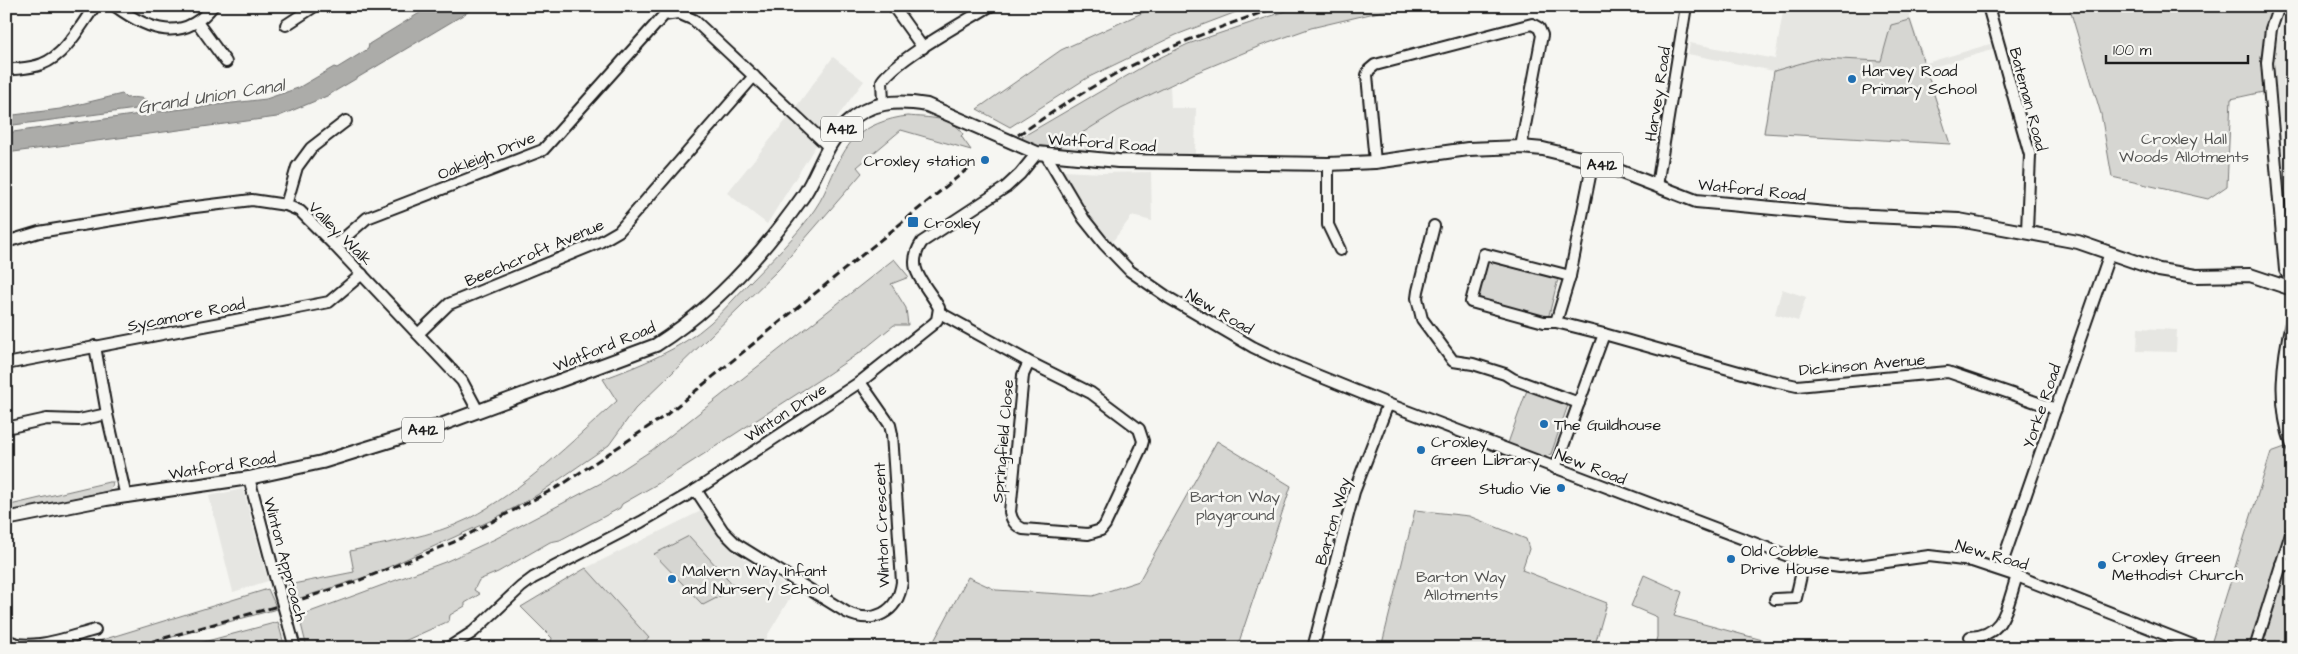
<svg xmlns="http://www.w3.org/2000/svg" width="2298" height="654" font-family="'Architects Daughter',sans-serif">
  <style>
    .built { fill: #e6e6e2 }
    .green { fill: #d6d6d2; stroke: #797977 }
    .water { fill: #acaca9; stroke: #727271 }
    .lines { fill: none; stroke-linecap: round; stroke-linejoin: round }
    .minor-casing { stroke: #1c1c1c; stroke-width: 14 }
    .major-casing { stroke: #1c1c1c; stroke-width: 16 }
    .minor { stroke: #f6f6f2; stroke-width: 10 }
    .major { stroke: #f6f6f2; stroke-width: 12 }
    .rail { stroke: #1c1c1c; stroke-width: 3; stroke-dasharray: 8 4; stroke-linecap: butt }
    .minor-bridge-casing { stroke: #1c1c1c; stroke-width: 14; stroke-linecap: butt }
    .minor-bridge { stroke: #f6f6f2; stroke-width: 10 }
    .poi-dot { fill: #1f6fb2; stroke: #f6f6f2; stroke-width: 2 }
    .labels { text-anchor: middle; stroke-width: 5; stroke-linejoin: round; paint-order: stroke }
    .shield { fill: #f6f6f2; stroke: #5d5d5c; stroke-width: 1 }
    .shield-label { font-size: 15px; font-weight: bold; fill: #1c1c1c }
    .poi-label { font-size: 16px; fill: #1c1c1c; stroke: #f6f6f2; text-anchor: start }
    .street-label { font-size: 16px; fill: #1c1c1c; stroke: #f6f6f2 }
    .park-label { font-size: 16px; fill: #545453; stroke: #f6f6f2 }
    .water-label { font-size: 18px; font-style: italic; fill: #565654; stroke: #f6f6f2 }
  </style>
  <rect width="100%" height="100%" fill="#f6f6f2"/>
  <filter id="ink" filterUnits="userSpaceOnUse"><feTurbulence type="fractalNoise" baseFrequency=".02" numOctaves="2"/><feDisplacementMap in="SourceGraphic" scale="10" xChannelSelector="R" yChannelSelector="G"/><feConvolveMatrix kernelMatrix="1 2 1 2 8 2 1 2 1" color-interpolation-filters="sRGB"/></filter>
  <g filter="url(#ink)">
    <g class="built">
      <polygon points="1784,6 1906,6 1926,63 1990,44 1992,50 1927,69 1950,144 1763,133 1774,71 1688,54 1690,43 1775,59"/>
      <polygon points="2288,6 2292,6 2292,252 2282,128 2271,59"/>
      <polygon points="833,57 864,81 815,147 767,224 727,193 787,119"/>
      <polygon points="1170,85 1171,108 1196,108 1195,154 1108,152 1108,149 1061,149 1068,141 1121,109"/>
      <polygon points="1062,171 1102,173 1151,172 1152,221 1132,216 1112,242 1092,220"/>
      <polygon points="1782,289 1806,297 1798,321 1775,314"/>
      <polygon points="2138,328 2177,330 2176,352 2137,351"/>
      <polygon points="243,489 268,581 233,592 209,496"/>
      <polygon points="703,510 707,512 731,550 794,591 767,636 766,648 557,648 551,643 552,638 521,607 586,568"/>
    </g>
    <g class="green">
      <polygon points="1157,6 1252,6 1176,35 1087,78 1010,127 977,109 1061,50"/>
      <polygon points="1301,6 1404,6 1311,28 1260,46 1195,73 1121,109 1061,146 1047,148 1035,145 1024,140 1022,137 1149,63 1188,44"/>
      <polygon points="2069,6 2273,6 2264,50 2263,92 2231,99 2227,186 2208,199 2112,177 2101,114"/>
      <polygon points="1910,20 1950,144 1764,133 1774,71 1819,58 1881,61 1891,25"/>
      <path d="M 908,116 C 927,118 953,116 963,134 L 961,136 L 971,150 L 901,130 L 857,167 L 862,173 L 778,270 L 635,409 L 609,445 L 537,495 L 492,520 L 371,575 L 294,600 L 288,585 L 354,572 L 350,551 C 388,542 432,537 468,519 C 525,489 570,443 617,401 L 603,379 C 639,366 681,349 710,323 C 724,311 736,296 749,283 C 772,259 797,236 815,209 C 829,189 835,162 851,142 C 865,126 888,118 908,116 Z"/>
      <polygon points="894,259 909,277 891,284 906,308 908,325 894,325 862,351 828,374 659,483 622,504 620,508 560,540 550,542 498,572 479,580 474,590 480,594 465,603 465,606 450,615 449,621 389,648 307,648 299,616 445,562 495,539 603,482 652,450"/>
      <polygon points="1486,261 1558,279 1548,319 1476,300"/>
      <polygon points="1527,390 1568,405 1551,454 1542,458 1507,446"/>
      <polygon points="1217,441 1291,486 1237,648 929,648 934,641 968,577 996,590 1093,596 1139,581"/>
      <polygon points="2285,447 2292,468 2292,513 2251,648 2216,648 2211,644 2271,452"/>
      <polygon points="109,482 113,482 112,487 108,491 6,513 6,506"/>
      <polygon points="1415,510 1469,516 1526,539 1529,549 1522,570 1607,603 1594,648 1381,648"/>
      <polygon points="689,536 736,588 703,605 654,554"/>
      <polygon points="586,568 649,638 635,648 557,648 551,643 552,638 521,607"/>
      <polygon points="2292,568 2292,648 2262,648 2285,571"/>
      <polygon points="1644,575 1682,592 1674,616 1792,648 1654,648 1657,637 1657,617 1631,606"/>
      <polygon points="268,589 277,609 131,648 76,648"/>
      <polygon points="278,622 285,648 181,648"/>
    </g>
    <path class="water" d="M 431,6 L 478,6 L 327,96 L 277,117 L 6,153 L 6,133 L 140,114 L 136,109 L 6,126 L 6,116 L 60,109 L 122,94 L 126,98 C 139,96 154,99 158,112 L 266,99 L 298,88 L 334,67 L 337,68 L 368,49 L 369,44 Z"/>
    <g class="lines">
      <defs>
        <g id="minor">
          <path d="M 115,6 C 148,30 183,44 213,6"/>
          <polyline points="893,6 923,48"/>
          <polyline points="1988,6 2030,155 2027,231"/>
          <polyline points="2279,6 2271,29 2267,63 2285,270 2292,283"/>
          <polyline points="197,22 226,62"/>
          <polyline points="286,25 315,6"/>
          <path d="M 6,70 C 18,68 30,69 42,64 C 66,55 80,26 95,6"/>
          <path d="M 883,102 L 882,81 C 899,57 963,23 990,6"/>
          <polyline points="1046,155 1084,219 1104,244 1130,271 1169,298 1253,347 1282,361 1388,404 1804,562 1840,567 1865,565 1929,556 1972,561 2017,576 2200,648"/>
          <polyline points="1375,162 1367,75 1369,70 1375,65 1532,24 1539,28 1542,35 1521,147"/>
          <polyline points="1328,164 1328,225 1340,250"/>
          <polyline points="1657,186 1686,6"/>
          <polyline points="286,205 297,167 311,148 346,121"/>
          <polyline points="1434,226 1418,291 1417,298 1422,319 1453,361 1473,364 1505,374 1513,379 1579,403"/>
          <polyline points="6,242 39,232 179,209 252,200 286,205 300,211 335,246 462,381 478,411"/>
          <polyline points="335,246 367,218 543,150 664,15 678,13 694,20 828,146"/>
          <path d="M 940,313 L 1029,362 L 1091,393 L 1139,429 L 1143,441 L 1141,448 L 1105,525 L 1101,530 L 1088,534 L 1023,529 C 1015,525 1012,521 1010,512 L 1023,375 L 1029,362"/>
          <path d="M 2292,318 C 2282,362 2277,404 2292,446"/>
          <polyline points="1556,322 1544,322 1471,302 1484,254 1570,276"/>
          <polyline points="418,334 449,304 600,242 619,231 754,76"/>
          <polyline points="1604,334 1764,379 1797,386 1948,372 2056,409"/>
          <polyline points="95,346 107,414 126,497"/>
          <polyline points="6,364 329,302 362,274"/>
          <polyline points="6,428 47,419 79,420 107,414"/>
          <polyline points="1555,468 1604,334 1556,322 1570,276 1593,161"/>
          <polyline points="249,478 276,580"/>
          <path d="M 696,490 L 723,531 L 736,544 L 846,612 C 873,625 898,613 902,582 L 892,434 L 890,425 L 860,382"/>
          <polyline points="2281,564 2292,566"/>
          <polyline points="2000,569 2110,253"/>
          <polyline points="1775,599 1796,598 1804,562"/>
          <polyline points="289,626 295,648"/>
          <path d="M 1970,637 C 2006,636 2007,604 2017,576"/>
          <path d="M 6,639 C 27,654 71,636 95,630"/>
          <path d="M 448,648 L 473,632 L 521,587 L 533,578 L 641,522 L 696,490 L 860,382 L 933,324 L 937,320 L 939,308 C 927,284 903,270 922,242 L 1006,187 L 1020,174 L 1037,153"/>
          <polyline points="1313,648 1354,492 1388,404"/>
          <polyline points="2255,648 2292,530"/>
        </g>
        <path id="major" d="M 6,519 L 106,499 L 249,478 L 322,462 L 438,426 L 656,345 C 714,308 764,252 804,195 C 819,172 825,145 846,124 C 870,101 896,100 927,105 L 1037,153 L 1118,161 L 1328,164 L 1375,162 L 1468,149 L 1521,147 L 1543,149 L 1593,161 L 1696,201 L 1849,215 L 1959,220 L 2078,242 L 2159,270 L 2196,276 L 2250,275 L 2292,289"/>
      </defs>
      <use href="#minor" class="minor-casing"/>
      <use href="#major" class="major-casing"/>
      <use href="#minor" class="minor"/>
      <use href="#major" class="major"/>
      <g class="rail">
        <path d="M 1018,135 C 1050,114 1082,92 1115,74 C 1169,46 1224,25 1281,6"/>
        <polyline points="129,648 299,600 358,581 454,542 563,484 666,415 976,162"/>
      </g>
      <defs>
        <polyline id="minor-bridge" points="276,580 289,626"/>
      </defs>
      <use href="#minor-bridge" class="minor-bridge-casing"/>
      <use href="#minor-bridge" class="minor-bridge"/>
    </g>
  </g>
  <g class="poi-dot">
    <circle cx="1852" cy="79" r="5"/>
    <circle cx="985" cy="160" r="5"/>
    <rect x="907" y="216" width="12" height="12" rx="2.5"/>
    <circle cx="1544" cy="424" r="5"/>
    <circle cx="1421" cy="450" r="5"/>
    <circle cx="1561" cy="488" r="5"/>
    <circle cx="1731" cy="559" r="5"/>
    <circle cx="2102" cy="565" r="5"/>
    <circle cx="672" cy="579" r="5"/>
  </g>
  <g class="labels">
    <g class="shield">
      <rect x="821" y="116.5" width="42" height="25" rx="4"/>
      <rect x="1581" y="152.5" width="42" height="25" rx="4"/>
      <rect x="402" y="417.5" width="42" height="25" rx="4"/>
    </g>
    <g class="shield-label">
      <text x="842" y="134">A412</text>
      <text x="1602" y="170">A412</text>
      <text x="423" y="435">A412</text>
    </g>
    <g class="poi-label">
      <text x="1862" y="76">Harvey Road<tspan x="1862" dy="18">Primary School</tspan></text>
      <text x="975" y="166" text-anchor="end">Croxley station</text>
      <text x="924" y="228">Croxley</text>
      <text x="1554" y="430">The Guildhouse</text>
      <text x="1431" y="447">Croxley<tspan x="1431" dy="18">Green Library</tspan></text>
      <text x="1551" y="494" text-anchor="end">Studio Vie</text>
      <text x="1741" y="556">Old Cobble<tspan x="1741" dy="18">Drive House</tspan></text>
      <text x="2112" y="562">Croxley Green<tspan x="2112" dy="18">Methodist Church</tspan></text>
      <text x="682" y="576">Malvern Way Infant<tspan x="682" dy="18">and Nursery School</tspan></text>
    </g>
    <g class="street-label">
      <text transform="translate(1657 94) rotate(-81)" y="6">Harvey Road</text>
      <text transform="translate(2029 99) rotate(75)" y="6">Bateman Road</text>
      <text transform="translate(1102 142) rotate(4)" y="6">Watford Road</text>
      <text transform="translate(486 155) rotate(-22)" y="6">Oakleigh Drive</text>
      <text transform="translate(1752 189) rotate(6)" y="6">Watford Road</text>
      <text transform="translate(341 233) rotate(45)" y="6">Valley Walk</text>
      <text transform="translate(534 252) rotate(-23)" y="6">Beechcroft Avenue</text>
      <text transform="translate(1220 311) rotate(30)" y="6">New Road</text>
      <text transform="translate(186 314) rotate(-11)" y="6">Sycamore Road</text>
      <text transform="translate(604 346) rotate(-22)" y="6">Watford Road</text>
      <text transform="translate(1862 364) rotate(-5)" y="6">Dickinson Avenue</text>
      <text transform="translate(2041 406) rotate(-71)" y="6">Yorke Road</text>
      <text transform="translate(785 412) rotate(-33)" y="6">Winton Drive</text>
      <text transform="translate(1002 441) rotate(-85)" y="6">Springfield Close</text>
      <text transform="translate(222 465) rotate(-9)" y="6">Watford Road</text>
      <text transform="translate(1591 466) rotate(21)" y="6">New Road</text>
      <text transform="translate(1332 521) rotate(-74)" y="6">Barton Way</text>
      <text transform="translate(881 525) rotate(-92)" y="6">Winton Crescent</text>
      <text transform="translate(1992 554) rotate(16)" y="6">New Road</text>
      <text transform="translate(286 559) rotate(75)" y="6">Winton Approach</text>
    </g>
    <g class="park-label">
      <text x="2184" y="144">Croxley Hall<tspan x="2184" dy="18">Woods Allotments</tspan></text>
      <text x="1235" y="502">Barton Way<tspan x="1235" dy="18">playground</tspan></text>
      <text x="1461" y="582">Barton Way<tspan x="1461" dy="18">Allotments</tspan></text>
    </g>
    <g class="water-label">
      <text transform="translate(211 96) rotate(-9)" y="6">Grand Union Canal</text>
    </g>
  </g>
  <rect width="2298" height="654" fill="none" stroke="#f6f6f2" stroke-width="25"/>
  <rect x="12" y="12" width="2273" height="629" fill="none" stroke="#1c1c1c" stroke-width="2" filter="url(#ink)"/>
  <path d="M2106 55v8h142v-8" fill="none" stroke="#1c1c1c" stroke-width="2.5"/>
  <text x="2113" y="55" font-size="15" fill="#1c1c1c" stroke="#f6f6f2" stroke-width="4" paint-order="stroke">100 m</text>
</svg>
